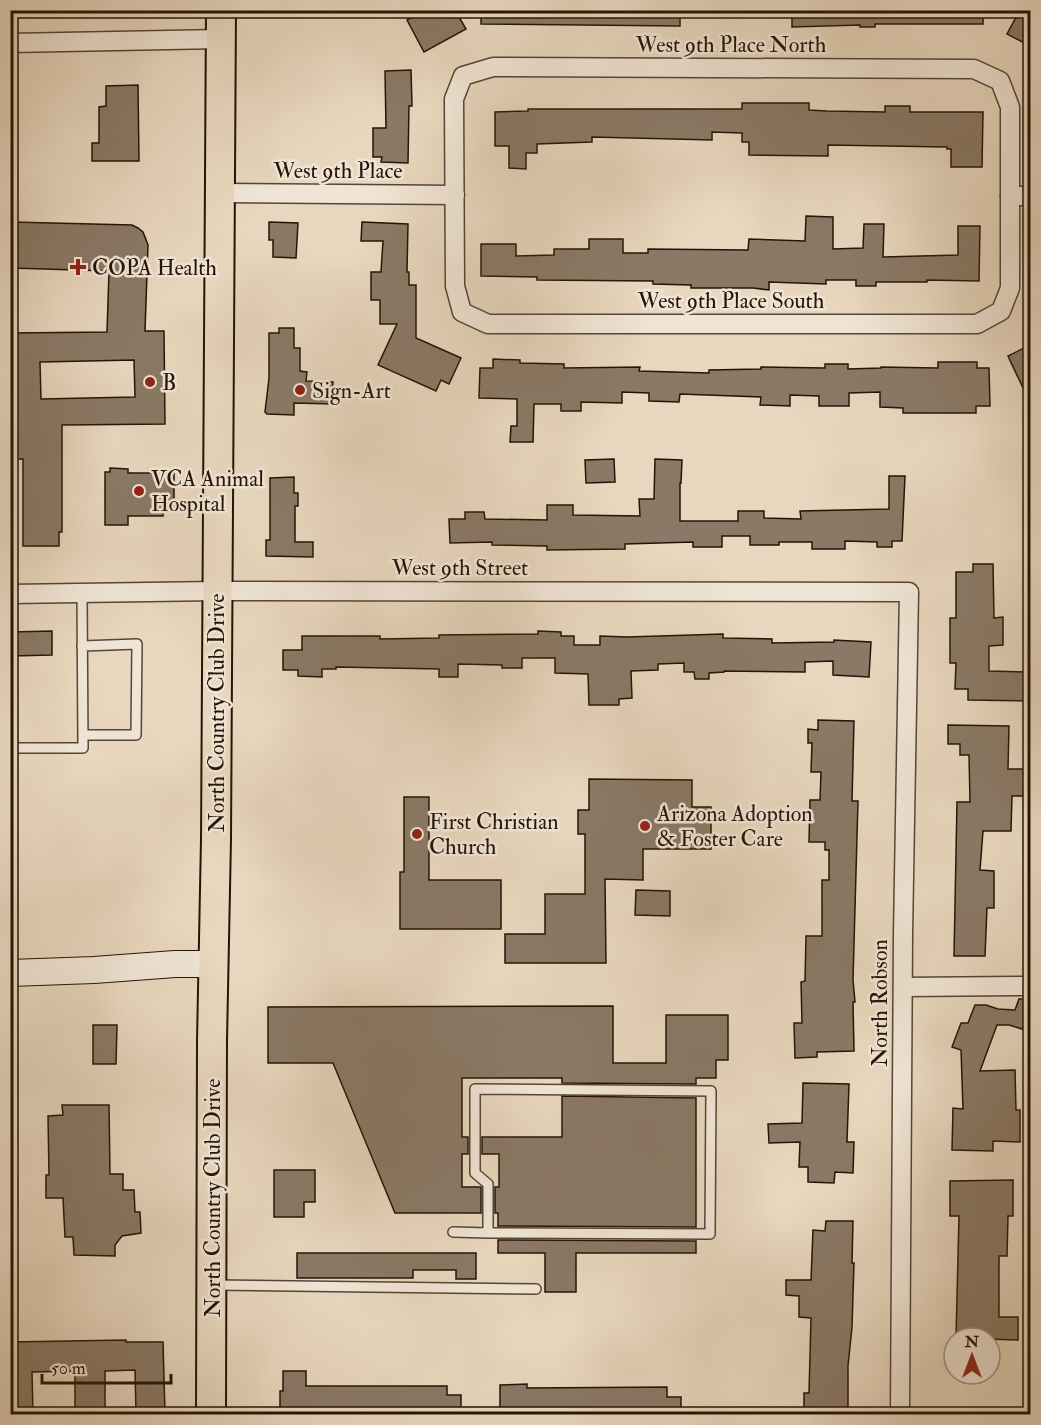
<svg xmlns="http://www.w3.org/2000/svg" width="1041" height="1425" font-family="'IM FELL Double Pica',serif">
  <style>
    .building { fill: #8a7966; stroke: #241407; stroke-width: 1.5; fill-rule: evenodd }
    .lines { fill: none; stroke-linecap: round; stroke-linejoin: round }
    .lane-casing { stroke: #554535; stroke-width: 12 }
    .street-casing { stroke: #554535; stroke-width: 21 }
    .secondary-casing { stroke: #241407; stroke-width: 28 }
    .primary-casing { stroke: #241407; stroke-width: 32 }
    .lane { stroke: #f0e5d5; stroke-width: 9 }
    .street { stroke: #f0e5d5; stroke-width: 18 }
    .secondary { stroke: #f0e5d5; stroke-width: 26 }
    .primary { stroke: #e8d7be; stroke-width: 28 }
    .poi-dot { fill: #8f2418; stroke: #f0e5d5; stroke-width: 2 }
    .labels { text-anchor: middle; stroke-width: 5; stroke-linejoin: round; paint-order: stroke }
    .street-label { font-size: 22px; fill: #241407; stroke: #f0e5d5 }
    .poi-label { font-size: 22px; fill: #241407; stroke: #f0e5d5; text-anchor: start }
  </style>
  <rect width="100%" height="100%" fill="#e8d7be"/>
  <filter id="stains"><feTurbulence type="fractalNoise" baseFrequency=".00333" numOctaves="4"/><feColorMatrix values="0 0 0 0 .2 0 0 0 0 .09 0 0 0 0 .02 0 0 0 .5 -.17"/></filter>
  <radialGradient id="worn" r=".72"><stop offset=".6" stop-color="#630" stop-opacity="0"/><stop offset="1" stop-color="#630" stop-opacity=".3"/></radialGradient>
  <g class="building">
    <polygon points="425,10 455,10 466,29 424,52 407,20"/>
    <polygon points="481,10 680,10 680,26 481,24"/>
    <polygon points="792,10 983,10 983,24 875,24 875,27 860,27 860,25 792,27"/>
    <polygon points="1020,10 1030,10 1030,46 1007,34"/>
    <polygon points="411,70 412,106 409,106 408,163 381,162 382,157 373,157 373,128 386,128 385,71"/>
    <polygon points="138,85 139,161 92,161 92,143 99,143 99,107 106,106 106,86"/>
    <polygon points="742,103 809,103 809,110 827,111 885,112 885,106 910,106 910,112 983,112 982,167 951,167 951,149 947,149 947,147 828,145 828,156 749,155 749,142 742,142 742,133 712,132 712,140 592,137 592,142 537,144 537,153 526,153 526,169 509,168 509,146 495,146 495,112 528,111 528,109 742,109"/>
    <polygon points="806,216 833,217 833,249 863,248 864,224 884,224 883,257 958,255 958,226 980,226 979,281 927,280 927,282 876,282 876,286 856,286 856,280 826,280 826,284 769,282 769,290 753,288 691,288 691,285 653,284 653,281 537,280 537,277 481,276 481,244 516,244 516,256 554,255 554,249 589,249 589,239 623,239 623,253 648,253 648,249 748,250 749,239 805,241"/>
    <path d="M 12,222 L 132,225 L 138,228 L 143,232 L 148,245 L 145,331 L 164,331 L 165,424 L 62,425 L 62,532 L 59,532 L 59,546 L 23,546 L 23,459 L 12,459 L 10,333 L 107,332 L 109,271 L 11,268 ZM 134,360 L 135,397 L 41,399 L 40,362 Z"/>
    <polygon points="269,222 298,223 296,258 273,257 273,240 269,240"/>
    <polygon points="362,222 408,224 407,272 409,272 409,285 416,285 416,338 461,358 449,384 441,380 436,391 378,365 397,324 380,324 380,300 371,300 371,272 381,272 383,241 361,241"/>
    <polygon points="279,328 294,328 294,348 300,348 300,371 307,372 306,381 333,382 332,404 294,403 294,415 267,414 265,412 269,378 269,333 279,333"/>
    <polygon points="1030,345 1030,403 1008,356"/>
    <polygon points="493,359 520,360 520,363 564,364 564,368 640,367 639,371 709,373 709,370 761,369 761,367 825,368 825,364 848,364 848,369 881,368 881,367 938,368 938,362 977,362 977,368 989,368 990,406 976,406 976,413 903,413 903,408 880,407 880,392 849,393 849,406 819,406 819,396 790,395 790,406 760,405 761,397 680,394 679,402 649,401 649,393 622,392 622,403 581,402 581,411 561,411 561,404 534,404 533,442 510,442 511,426 517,426 517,399 479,398 480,368 493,368"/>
    <polygon points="614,459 615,482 586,483 585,460"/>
    <polygon points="655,459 682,460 681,483 680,483 680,521 738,521 738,511 764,511 764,518 801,519 800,511 889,509 889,476 905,476 902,541 892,541 892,547 877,547 877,542 845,541 845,549 812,549 812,542 779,542 779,545 750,545 750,536 722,536 722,547 693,547 693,542 625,544 625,549 547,550 547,546 492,545 492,542 450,543 449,519 465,519 465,512 484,512 485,519 547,520 547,505 573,505 573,515 640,516 639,499 654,499"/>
    <polygon points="110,468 128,469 128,473 158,473 158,470 174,470 174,510 163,510 163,516 128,516 128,525 105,525 105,472 110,472"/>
    <polygon points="294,477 294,493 298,493 298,506 295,506 295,542 313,542 313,557 266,556 266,540 270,540 270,478"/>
    <polygon points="973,564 993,564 994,618 1003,617 1003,645 989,646 989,671 1030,672 1029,701 968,700 968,689 955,689 956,663 950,663 950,618 956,618 956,572 973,572"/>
    <polygon points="52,631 52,655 11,656 11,632"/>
    <polygon points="538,631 561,632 561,636 574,636 574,645 600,645 600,636 627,637 723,634 723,638 772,639 772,643 834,642 834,640 871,642 869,677 833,675 833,661 805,662 805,672 724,671 724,672 709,673 709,679 695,679 694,672 684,672 684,663 658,664 658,670 631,671 632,698 619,699 619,705 589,705 588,674 555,673 555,658 522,658 522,668 502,668 502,665 458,664 458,677 439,677 439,669 336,667 336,669 322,669 322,677 298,676 298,670 283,670 283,650 302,650 302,636 380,636 380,639 439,638 439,635 538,634"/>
    <polygon points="818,720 854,721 852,801 858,801 853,980 855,1002 853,1002 854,1051 817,1052 817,1057 795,1058 794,1023 802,1023 801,982 805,981 806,936 822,936 822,880 829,880 829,850 825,850 825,842 809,842 810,800 820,800 821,772 811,772 812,743 808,743 808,729 818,730"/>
    <polygon points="948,725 1009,726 1008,769 1030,769 1030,796 1012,796 1011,831 983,831 980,870 994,871 994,908 987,908 985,956 954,956 957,802 970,802 969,755 960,755 960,744 948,744"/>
    <polygon points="589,779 692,780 692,807 711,807 711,849 643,849 643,880 605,879 606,963 505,963 505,934 545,934 545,894 585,894 585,834 578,834 578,810 589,810"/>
    <polygon points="404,797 429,797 429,880 501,880 501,929 400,929 400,872 404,872"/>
    <polygon points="636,890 670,891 670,916 635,915"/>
    <polygon points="1019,999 1030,999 1030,1029 1023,1027 1022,1029 1009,1025 997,1025 980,1071 1015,1070 1016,1110 1020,1110 1020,1142 993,1141 993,1151 952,1150 953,1108 963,1109 961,1050 952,1047 961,1023 968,1023 975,1005 986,1005 998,1009 1015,1010"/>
    <polygon points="613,1006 613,1063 666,1063 666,1015 728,1015 728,1060 716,1060 716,1078 696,1078 696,1084 562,1083 562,1078 462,1078 462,1137 468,1137 468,1154 462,1154 462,1187 481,1187 481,1213 395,1213 333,1063 268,1063 268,1007"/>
    <polygon points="93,1025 117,1025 116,1064 93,1064"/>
    <polygon points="803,1083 849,1084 847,1142 854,1142 853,1173 835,1172 834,1183 808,1182 808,1167 799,1167 800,1142 769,1143 768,1124 802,1123"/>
    <polygon points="562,1096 696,1098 696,1227 498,1226 498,1213 495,1213 495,1187 499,1187 499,1154 482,1154 482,1137 562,1137"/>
    <polygon points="62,1105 109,1105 110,1174 123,1174 123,1190 134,1190 135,1212 140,1212 141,1233 122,1236 115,1245 115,1256 74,1255 73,1237 65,1237 63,1198 46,1198 46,1175 49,1175 48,1116 63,1115"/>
    <polygon points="274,1170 315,1170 315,1202 304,1202 304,1217 274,1217"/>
    <polygon points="1013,1180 1013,1216 1008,1216 1007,1256 999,1256 999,1317 1018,1317 1018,1340 956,1338 959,1216 950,1216 950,1181"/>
    <polygon points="826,1221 853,1221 852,1263 854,1263 852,1327 848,1366 848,1412 804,1412 804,1393 809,1393 811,1318 799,1317 799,1296 786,1295 786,1280 811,1280 813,1230 825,1231"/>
    <polygon points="498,1240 696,1241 696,1253 576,1253 576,1292 545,1292 545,1253 498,1253"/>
    <polygon points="297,1253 476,1253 476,1279 456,1279 456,1270 413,1270 413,1278 297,1278"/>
    <polygon points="126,1340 126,1342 163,1342 165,1414 147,1414 147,1412 136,1412 135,1370 105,1371 105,1414 75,1414 75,1371 32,1372 33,1414 10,1414 10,1342"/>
    <polygon points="283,1371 306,1371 306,1386 447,1386 447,1395 461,1395 461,1414 280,1414 280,1391 283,1391"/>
    <polygon points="527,1384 527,1388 667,1387 667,1397 681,1397 681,1414 500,1414 500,1385"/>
  </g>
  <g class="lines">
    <defs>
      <g id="lane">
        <polyline points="82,646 137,644 136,735 84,735"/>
        <polyline points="10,748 83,748 82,593"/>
        <polyline points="453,1232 488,1233 710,1234 711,1091 475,1089 475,1173 488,1184 488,1233"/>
        <polyline points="214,1285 536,1289"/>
      </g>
      <g id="street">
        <polyline points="10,43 220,39"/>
        <polygon points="493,67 974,69 1000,81 1010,107 1010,288 1001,311 977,324 488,324 462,312 455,286 454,99 463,76"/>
        <polyline points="220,193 455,195"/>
        <polyline points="1010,196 1030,196"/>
        <polyline points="10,594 216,591 909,592 903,934 900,1414"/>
        <polyline points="903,987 1030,986"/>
      </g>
      <polyline id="secondary" points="10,973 94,970 175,964 214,964"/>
      <polyline id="primary" points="211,1414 212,1041 216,839 221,10"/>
    </defs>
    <use href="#lane" class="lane-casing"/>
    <use href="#street" class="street-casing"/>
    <use href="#secondary" class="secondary-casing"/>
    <use href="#primary" class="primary-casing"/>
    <use href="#lane" class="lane"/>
    <use href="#street" class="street"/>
    <use href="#secondary" class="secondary"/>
    <use href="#primary" class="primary"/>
  </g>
  <g class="poi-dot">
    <path d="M75 258h6v6h6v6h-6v6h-6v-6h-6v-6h6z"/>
    <circle cx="150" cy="382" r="6"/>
    <circle cx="300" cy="390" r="6"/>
    <circle cx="139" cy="491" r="6"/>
    <circle cx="645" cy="826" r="6"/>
    <circle cx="417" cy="834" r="6"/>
  </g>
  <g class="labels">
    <g class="street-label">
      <text x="731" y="52">West 9th Place North</text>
      <text x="338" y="178">West 9th Place</text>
      <text x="731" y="308">West 9th Place South</text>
      <text x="460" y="575">West 9th Street</text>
      <text transform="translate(216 713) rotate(-90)" y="8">North Country Club Drive</text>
      <text transform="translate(879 1003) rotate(-90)" y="8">North Robson</text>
      <text transform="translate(212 1198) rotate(-90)" y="8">North Country Club Drive</text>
    </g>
    <g class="poi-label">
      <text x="92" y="275">COPA Health</text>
      <text x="162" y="390">B</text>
      <text x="312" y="398">Sign-Art</text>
      <text x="151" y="486">VCA Animal<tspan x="151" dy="25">Hospital</tspan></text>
      <text x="657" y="821">Arizona Adoption<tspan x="657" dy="25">&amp; Foster Care</tspan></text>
      <text x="429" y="829">First Christian<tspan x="429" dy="25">Church</tspan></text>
    </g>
  </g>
  <rect width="1041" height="1425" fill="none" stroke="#e8d7be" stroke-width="36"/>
  <rect x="12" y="12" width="1017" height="1401" fill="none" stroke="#241407" stroke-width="3"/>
  <rect x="18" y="18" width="1005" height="1389" fill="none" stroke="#241407" stroke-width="1.5"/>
  <g transform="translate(972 1356)"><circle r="28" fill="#f0e5d5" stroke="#9e9183" stroke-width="1.5"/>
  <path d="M0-4.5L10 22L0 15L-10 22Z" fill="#8f2418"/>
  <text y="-9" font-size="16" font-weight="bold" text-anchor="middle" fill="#241407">N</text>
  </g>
  <path d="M42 1374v9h129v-9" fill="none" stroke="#241407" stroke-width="3"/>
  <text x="51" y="1374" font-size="18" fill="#241407" stroke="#f0e5d5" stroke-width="4.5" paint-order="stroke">50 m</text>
  <rect width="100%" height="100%" filter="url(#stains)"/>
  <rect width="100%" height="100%" fill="url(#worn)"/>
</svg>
